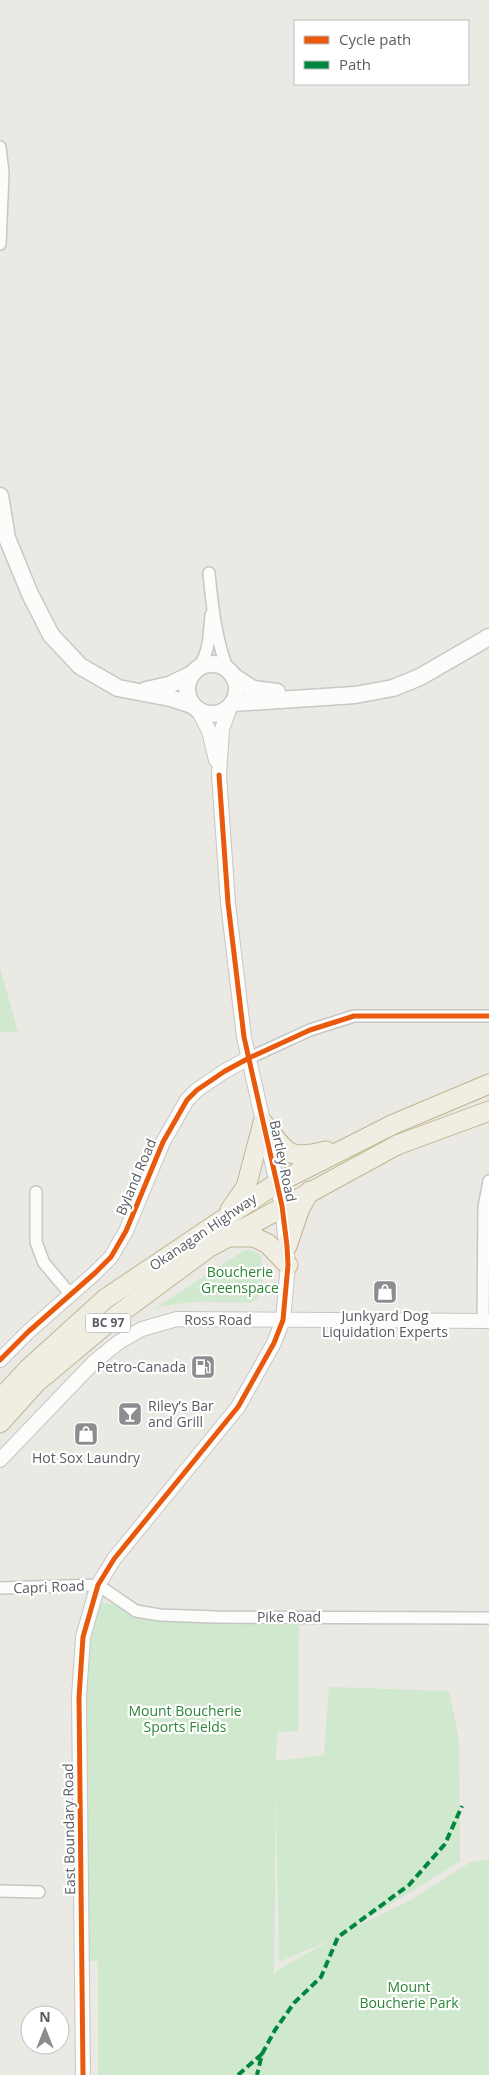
<svg xmlns="http://www.w3.org/2000/svg" width="489" height="2075" font-family="'Open Sans',sans-serif">
  <style>
    .green { fill: #cfe8ce; fill-rule: evenodd }
    .lines { fill: none; stroke-linecap: round; stroke-linejoin: round }
    .minor-casing { stroke: #c6c7c5; stroke-width: 14 }
    .tertiary-casing { stroke: #c6c7c5; stroke-width: 16 }
    .secondary-casing { stroke: #c7c8c7; stroke-width: 19 }
    .trunk-casing { stroke: #c1b690; stroke-width: 21 }
    .minor { stroke: #fcfcfb; stroke-width: 11 }
    .tertiary { stroke: #fcfcfb; stroke-width: 14 }
    .secondary { stroke: #fcfcfb; stroke-width: 16 }
    .trunk { stroke: #f0eee2; stroke-width: 19 }
    .quiet { stroke: #00873e; stroke-width: 4; stroke-dasharray: 8 4; stroke-linecap: butt }
    .cycleway-casing { stroke: #fff; stroke-width: 8 }
    .cycleway { stroke: #e8590c; stroke-width: 5 }
    .labels { text-anchor: middle; stroke-width: 4.5; stroke-linejoin: round; paint-order: stroke }
    .shield { fill: #fff; stroke: #8b8d91; stroke-width: 1 }
    .shield-label { font-size: 12px; font-weight: bold; fill: #595c62 }
    .street-label { font-size: 14px; fill: #595c62; stroke: #fff }
    .park-label { font-size: 14px; fill: #2d8637; stroke: #fff }
    .poi-label { font-size: 14px; fill: #595c62; stroke: #fff }
  </style>
  <rect width="100%" height="100%" fill="#eae9e3"/>
  <g class="green">
    <polygon points="0,968 18,1032 0,1032"/>
    <path d="M 245,1250 C 250,1250 256,1251 260,1255 C 264,1262 264,1289 260,1295 C 258,1298 253,1301 250,1303 C 218,1302 185,1299 154,1309 Z"/>
    <path d="M 96,1602 L 213,1621 L 278,1620 L 278,1625 L 299,1625 L 298,1731 L 277,1732 L 276,1761 L 324,1755 L 329,1687 L 449,1691 L 459,1740 L 460,1861 L 351,1929 L 411,1900 L 469,1863 L 489,1859 L 489,2075 L 98,2075 L 98,1961 L 75,1963 L 75,1697 ZM 276,1787 L 279,1962 L 331,1940 L 279,1969 L 274,1976 Z"/>
  </g>
  <g class="lines">
    <defs>
      <g id="minor">
        <polyline points="0,147 3,173 0,244"/>
        <path d="M 209,573 C 212,605 216,641 228,670"/>
        <path d="M 198,668 C 210,652 209,634 211,615"/>
        <polyline points="249,1058 310,1030 354,1016 489,1016"/>
        <polyline points="36,1192 36,1242 44,1263 71,1295"/>
        <polyline points="483,1321 484,1207 489,1181"/>
        <polyline points="0,1588 98,1585 136,1611 160,1615 216,1617 489,1618"/>
        <polyline points="0,1891 39,1892"/>
      </g>
      <g id="tertiary">
        <polyline points="198,710 209,731 216,760"/>
        <polyline points="0,1360 28,1332 95,1273 111,1257 126,1231 163,1142 187,1100 197,1090 225,1071 249,1058"/>
        <polyline points="0,1460 94,1362 119,1342 142,1329 177,1319 489,1321"/>
        <polyline points="83,2075 79,1697 83,1637 98,1585 114,1559 238,1407 274,1343 283,1320 288,1265 282,1206 244,1037 228,903 219,775 222,729 230,707"/>
      </g>
      <g id="secondary">
        <polyline points="0,496 7,538 30,594 51,635 80,666 118,688 170,698 192,705"/>
        <circle cx="212" cy="689" r="25"/>
        <polyline points="233,676 253,689 277,692"/>
        <polyline points="146,690 169,685 192,674"/>
        <polyline points="233,703 355,695 393,688 420,677 489,637"/>
      </g>
      <g id="trunk">
        <path d="M 263,1123 C 287,1152 286,1161 326,1151"/>
        <polyline points="230,1210 246,1187 263,1123"/>
        <polyline points="230,1237 254,1237 268,1244 288,1265"/>
        <polyline points="287,1246 300,1208 310,1191"/>
        <polyline points="0,1399 29,1368 105,1299 277,1183 394,1124 489,1084"/>
        <polyline points="0,1423 36,1383 116,1316 208,1248 397,1145 489,1111"/>
      </g>
    </defs>
    <use href="#minor" class="minor-casing"/>
    <use href="#tertiary" class="tertiary-casing"/>
    <use href="#secondary" class="secondary-casing"/>
    <use href="#trunk" class="trunk-casing"/>
    <use href="#minor" class="minor"/>
    <use href="#tertiary" class="tertiary"/>
    <use href="#secondary" class="secondary"/>
    <use href="#trunk" class="trunk"/>
    <g class="quiet">
      <polyline points="262,2054 275,2030 294,2003 321,1977 338,1937 409,1885 445,1844 462,1806"/>
      <polyline points="238,2075 262,2054 257,2075"/>
    </g>
    <defs>
      <g id="cycleway">
        <polyline points="0,1360 28,1332 95,1273 111,1257 126,1231 163,1142 187,1100 197,1090 225,1071 249,1058 310,1030 354,1016 489,1016"/>
        <polyline points="83,2075 79,1697 83,1637 98,1585 114,1559 238,1407 274,1343 283,1320 288,1265 287,1246 282,1206 244,1037 228,903 219,775"/>
      </g>
    </defs>
    <use href="#cycleway" class="cycleway-casing"/>
    <use href="#cycleway" class="cycleway"/>
  </g>
  <defs>
    <symbol id="shop-square" viewBox="-11 -11 22 22"><rect x="-9" y="-9" width="18" height="18" rx="4" fill="#8c8d8f" stroke="#fff"/><path d="M-5-2.5h2.3a2.7 3.5 0 0 1 5.4 0H5L5.5 6h-11ZM-1.5-2.5h3a1.5 2.3 0 0 0-3 0Z" fill="#fff"/></symbol>
    <symbol id="fuel-square" viewBox="-11 -11 22 22"><rect x="-9" y="-9" width="18" height="18" rx="4" fill="#8c8d8f" stroke="#fff"/><path d="M-5.5-6h7V0h2V4h1.3V-2.5L3-4.5l.8-.8L6-3V5H2.5V1h-1V6h-7ZM-4.2-4.7v3.2H.2V-4.7Z" fill="#fff"/></symbol>
    <symbol id="bar-square" viewBox="-11 -11 22 22"><rect x="-9" y="-9" width="18" height="18" rx="4" fill="#8c8d8f" stroke="#fff"/><path d="M-6-5H6L.8 .8V4.5H3.5V6h-7V4.5H-.8V.8Z" fill="#fff"/></symbol>
  </defs>
  <g fill-rule="evenodd">
    <use href="#shop-square" x="371" y="1278" width="28" height="28"/>
    <use href="#fuel-square" x="189" y="1353" width="28" height="28"/>
    <use href="#bar-square" x="116" y="1400" width="28" height="28"/>
    <use href="#shop-square" x="72" y="1420" width="28" height="28"/>
  </g>
  <g class="labels">
    <rect class="shield" x="85.5" y="1313.5" width="45" height="19" rx="4"/>
    <g class="shield-label">
      <text x="108" y="1327">BC 97</text>
    </g>
    <g class="street-label">
      <text transform="translate(283 1161) rotate(78)" y="5">Bartley Road</text>
      <text transform="translate(136 1177) rotate(-67)" y="5">Byland Road</text>
      <text transform="translate(203 1232) rotate(-34)" y="5">Okanagan Highway</text>
      <text x="218" y="1325">Ross Road</text>
      <text transform="translate(49 1587) rotate(-2)" y="5">Capri Road</text>
      <text x="289" y="1622">Pike Road</text>
      <text transform="translate(69 1829) rotate(-91)" y="5">East Boundary Road</text>
    </g>
    <g class="park-label">
      <text x="240" y="1277">Boucherie<tspan x="240" dy="16">Greenspace</tspan></text>
      <text x="185" y="1716">Mount Boucherie<tspan x="185" dy="16">Sports Fields</tspan></text>
      <text x="409" y="1992">Mount<tspan x="409" dy="16">Boucherie Park</tspan></text>
    </g>
    <g class="poi-label">
      <text x="385" y="1321">Junkyard Dog<tspan x="385" dy="16">Liquidation Experts</tspan></text>
      <text x="186" y="1372" text-anchor="end">Petro-Canada</text>
      <text x="148" y="1411" text-anchor="start">Riley’s Bar<tspan x="148" dy="16">and Grill</tspan></text>
      <text x="86" y="1463">Hot Sox Laundry</text>
    </g>
  </g>
  <rect x="294" y="20" width="175" height="65" fill="#ffffff" stroke="#bdbec0"/>
  <rect x="304" y="36" width="25" height="8" fill="#e8590c" stroke="#bdbec0"/>
  <text x="339" y="45" font-size="15" fill="#595c62">Cycle path</text>
  <rect x="304" y="61" width="25" height="8" fill="#00873e" stroke="#bdbec0"/>
  <text x="339" y="70" font-size="15" fill="#595c62">Path</text>
  <g transform="translate(45 2030)"><circle r="24" fill="#ffffff" stroke="#bdbec0"/>
  <path d="M0-4L9 19L0 12L-9 19Z" fill="#8c8d8f"/>
  <text y="-8" font-size="14" font-weight="bold" text-anchor="middle" fill="#595c62">N</text>
  </g>
</svg>
